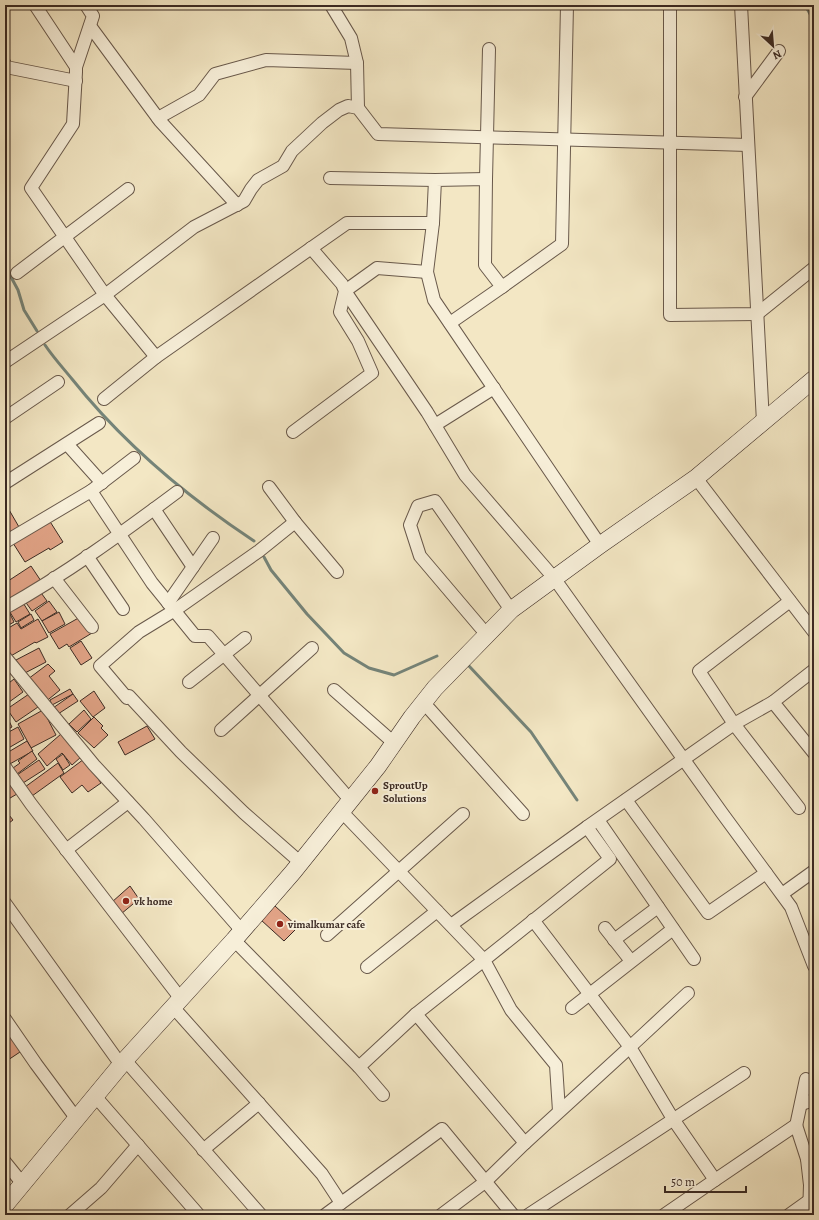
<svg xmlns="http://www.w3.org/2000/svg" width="819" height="1220" font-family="Alegreya,serif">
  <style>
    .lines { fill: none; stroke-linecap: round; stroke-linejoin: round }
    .stream { stroke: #758479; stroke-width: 3 }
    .building { fill: #e1a386; stroke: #3b2a23 }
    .minor-casing { stroke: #69594b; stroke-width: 14 }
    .secondary-casing { stroke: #3b2a23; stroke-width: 18 }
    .minor { stroke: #f7efd9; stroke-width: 12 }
    .secondary { stroke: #f7efd9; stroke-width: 17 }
    .poi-dot { fill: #8f2418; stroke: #f7efd9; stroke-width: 1.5 }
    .labels { text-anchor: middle; stroke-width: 4; stroke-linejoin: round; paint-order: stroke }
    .poi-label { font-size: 11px; font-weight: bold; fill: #3b2a23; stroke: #f7efd9; text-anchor: start }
  </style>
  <rect width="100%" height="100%" fill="#f3e7c4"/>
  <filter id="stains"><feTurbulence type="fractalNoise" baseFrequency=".005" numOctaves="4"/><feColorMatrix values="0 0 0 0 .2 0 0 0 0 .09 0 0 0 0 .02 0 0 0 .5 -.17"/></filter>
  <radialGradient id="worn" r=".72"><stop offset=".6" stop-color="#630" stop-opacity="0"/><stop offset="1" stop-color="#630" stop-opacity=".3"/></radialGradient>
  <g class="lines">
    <g class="stream">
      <polyline points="805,5 814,21"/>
      <polyline points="5,270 11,277 18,290 24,310 37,331"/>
      <path d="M 45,345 C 53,357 63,368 72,379 C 123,443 186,496 254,541"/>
      <polyline points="264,557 271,570 307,614 344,653 369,668 394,675 437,656"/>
      <polyline points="469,666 531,732 577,800"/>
    </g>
  </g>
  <g class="building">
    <polygon points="8,508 19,527 5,535 5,510"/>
    <polygon points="49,520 63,542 50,550 49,548 25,562 13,543"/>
    <polygon points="31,566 41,581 11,601 5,591 5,583"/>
    <polygon points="39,590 47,601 32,611 24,600"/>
    <polygon points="22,601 30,614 16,622 8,609"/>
    <polygon points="49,601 57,612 42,621 35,611"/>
    <polygon points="9,612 14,622 5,627 5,614"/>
    <polygon points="59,612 65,624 49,633 42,621"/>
    <polygon points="31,614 34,620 21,628 18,622"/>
    <polygon points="82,616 92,633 69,647 67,644 59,649 50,634"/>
    <polygon points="38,619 48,637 36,643 35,642 9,657 5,651 5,630 17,623 21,629"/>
    <polygon points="81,641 92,658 81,665 70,648"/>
    <polygon points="39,648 46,662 23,674 16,660"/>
    <polygon points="48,664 55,671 49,676 60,690 44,703 28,679"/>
    <polygon points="5,674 10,682 5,685"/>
    <polygon points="14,679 23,692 5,705 5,686"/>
    <polygon points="70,689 73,694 52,705 50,700"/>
    <polygon points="94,691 105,708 93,717 80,701"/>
    <polygon points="29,694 38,707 16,722 7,709"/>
    <polygon points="73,694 78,701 58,714 53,708"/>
    <polygon points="43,710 56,735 31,748 18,724"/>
    <polygon points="84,710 91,719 77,732 69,724"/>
    <polygon points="5,713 12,727 5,731"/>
    <polygon points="94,717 103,726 101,728 108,735 94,748 78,733"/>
    <polygon points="147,726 155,739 125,755 118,742"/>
    <polygon points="18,727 24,739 5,750 5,734"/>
    <polygon points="61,734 81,757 72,765 62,753 47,766 38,754"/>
    <polygon points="27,741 33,751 8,765 5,759 5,754"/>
    <polygon points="32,751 37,759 17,774 13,768 20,763 18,761"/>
    <polygon points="63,754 70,765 63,770 56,759"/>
    <polygon points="84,759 101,783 88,792 82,785 72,793 60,777"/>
    <polygon points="39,760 45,769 23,783 17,775"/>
    <polygon points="58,763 64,773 32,796 25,787"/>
    <polygon points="9,782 17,794 5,801 5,784"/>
    <polygon points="5,810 13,820 5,826"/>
    <polygon points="130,886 139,899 121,914 112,902"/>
    <polygon points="275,906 298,927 284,941 261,920"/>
    <polygon points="9,1029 23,1050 5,1062 5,1032"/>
  </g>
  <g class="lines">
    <defs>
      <g id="minor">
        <polyline points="35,5 76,67 76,72 73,124 31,188 105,295 156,357"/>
        <polyline points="331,5 351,38 357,63 358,108"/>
        <polyline points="670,5 670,315 757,314 814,268"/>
        <polyline points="741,5 763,422"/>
        <polyline points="90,26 160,121 237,205"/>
        <polyline points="5,64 6,67 76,81"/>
        <polyline points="76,67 93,16 86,5"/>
        <polyline points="745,97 779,51"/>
        <polyline points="158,118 199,95 215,74 266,60 357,63"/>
        <polyline points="330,178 435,180"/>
        <polyline points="486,179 489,49"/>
        <polyline points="433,223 427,272 434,300 600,545"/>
        <polyline points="427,272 377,268 345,291 427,412 465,475 554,578 722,813 791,907 814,966"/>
        <polyline points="17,273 128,189"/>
        <polyline points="502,287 562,244 567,5"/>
        <polyline points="5,362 105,295 194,227 244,201 251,189 258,180 283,166 292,151 322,123 339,110 348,106 358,108 378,134 748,145"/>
        <polyline points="104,399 156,357 347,223 433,223 435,180 486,179 485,265 502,287 450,323"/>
        <polyline points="5,418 58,382"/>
        <polyline points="435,425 494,388"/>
        <polyline points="293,432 372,373 358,341 340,312 345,291 342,284 311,248"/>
        <polyline points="67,444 102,483"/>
        <polyline points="696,478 814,632"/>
        <polyline points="5,483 99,423"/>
        <polyline points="269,487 295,522 337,572"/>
        <polyline points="91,491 152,583 195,636 208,636 351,801"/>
        <polyline points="154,509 193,567"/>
        <polyline points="295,522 259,551 175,610 139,632 100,666 127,698 129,696 181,752 244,813 301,863"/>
        <polyline points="5,542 91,491 134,458"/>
        <polyline points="87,556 123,609"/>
        <polyline points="54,578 92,627"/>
        <polyline points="790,601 699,671 734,724 799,808"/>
        <polyline points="168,603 213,538"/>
        <path d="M 5,608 C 66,574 122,533 177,492"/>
        <polyline points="487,635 420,556 410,525 418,506 435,501 511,610"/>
        <polyline points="5,657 94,765 144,819 242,931"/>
        <polyline points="814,670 773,702 814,753"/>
        <polyline points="189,682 245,638"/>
        <polyline points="334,690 394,743"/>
        <polyline points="424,703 523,814"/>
        <polyline points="221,730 312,648"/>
        <polyline points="5,767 31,804 181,999"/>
        <polyline points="626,800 708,913 766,873"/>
        <polyline points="342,812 484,960 416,1014 525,1143 485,1182 441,1215"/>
        <polyline points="598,820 694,959"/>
        <polyline points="66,850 128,802"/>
        <polyline points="782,894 814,871"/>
        <polyline points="5,903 121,1065"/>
        <polyline points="451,925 587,827"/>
        <polyline points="605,928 631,961"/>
        <polyline points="327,935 463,814"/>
        <polyline points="234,940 359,1067 383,1095"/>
        <polyline points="614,940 658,907"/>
        <polyline points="367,967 437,911"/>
        <polyline points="173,1007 322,1174 341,1203"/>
        <polyline points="572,1008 673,929"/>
        <polyline points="5,1019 36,1064 76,1118"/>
        <polyline points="125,1060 261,1215"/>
        <polyline points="359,1067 416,1014"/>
        <polyline points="95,1096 198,1214 197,1215"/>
        <polyline points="801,1104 814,1100"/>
        <polyline points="559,1111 556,1065 511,1010 484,960 610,859 587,827 734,724 773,702"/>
        <polyline points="796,1126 806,1079"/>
        <polyline points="525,1143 630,1047 533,920"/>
        <polyline points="203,1150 259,1103"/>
        <polyline points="5,1162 22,1183"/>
        <polyline points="715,1180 796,1125 807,1159"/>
        <polyline points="70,1215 101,1188 138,1145"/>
        <polyline points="325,1215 442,1129 513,1215"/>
        <polyline points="528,1215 744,1073"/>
        <polyline points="664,1215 715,1180 673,1119 630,1047 688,993"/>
        <polyline points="789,1215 810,1200"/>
        <polyline points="809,1215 810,1185 807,1159 813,1155"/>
      </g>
      <polyline id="secondary" points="5,1205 125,1060 234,940 293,872 378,766 412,717 435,688 511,610 600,545 696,478 814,379"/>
    </defs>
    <use href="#minor" class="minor-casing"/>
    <use href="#secondary" class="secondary-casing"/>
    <use href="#minor" class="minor"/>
    <use href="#secondary" class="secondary"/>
  </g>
  <g class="poi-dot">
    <circle cx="375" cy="791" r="4"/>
    <circle cx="126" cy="901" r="4"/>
    <circle cx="280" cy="924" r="4"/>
  </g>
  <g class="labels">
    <g class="poi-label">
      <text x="383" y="789">SproutUp<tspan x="383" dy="13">Solutions</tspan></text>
      <text x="134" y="905">vk home</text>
      <text x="288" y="928">vimalkumar cafe</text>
    </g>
  </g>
  <rect width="819" height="1220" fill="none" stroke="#f3e7c4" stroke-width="20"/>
  <rect x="6" y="6" width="807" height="1208" fill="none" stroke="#3b2a23" stroke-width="2"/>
  <rect x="10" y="10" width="799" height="1200" fill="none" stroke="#3b2a23"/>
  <g transform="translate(773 46) rotate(154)" stroke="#f7efd9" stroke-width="3" paint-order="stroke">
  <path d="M0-3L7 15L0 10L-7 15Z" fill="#3b2a23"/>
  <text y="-6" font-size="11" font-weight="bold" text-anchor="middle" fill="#3b2a23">N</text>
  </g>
  <path d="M665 1186v6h81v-6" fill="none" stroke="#3b2a23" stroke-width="2"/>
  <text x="671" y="1186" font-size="12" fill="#3b2a23" stroke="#f7efd9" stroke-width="3" paint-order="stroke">50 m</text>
  <rect width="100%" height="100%" filter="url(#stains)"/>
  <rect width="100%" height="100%" fill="url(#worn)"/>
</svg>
